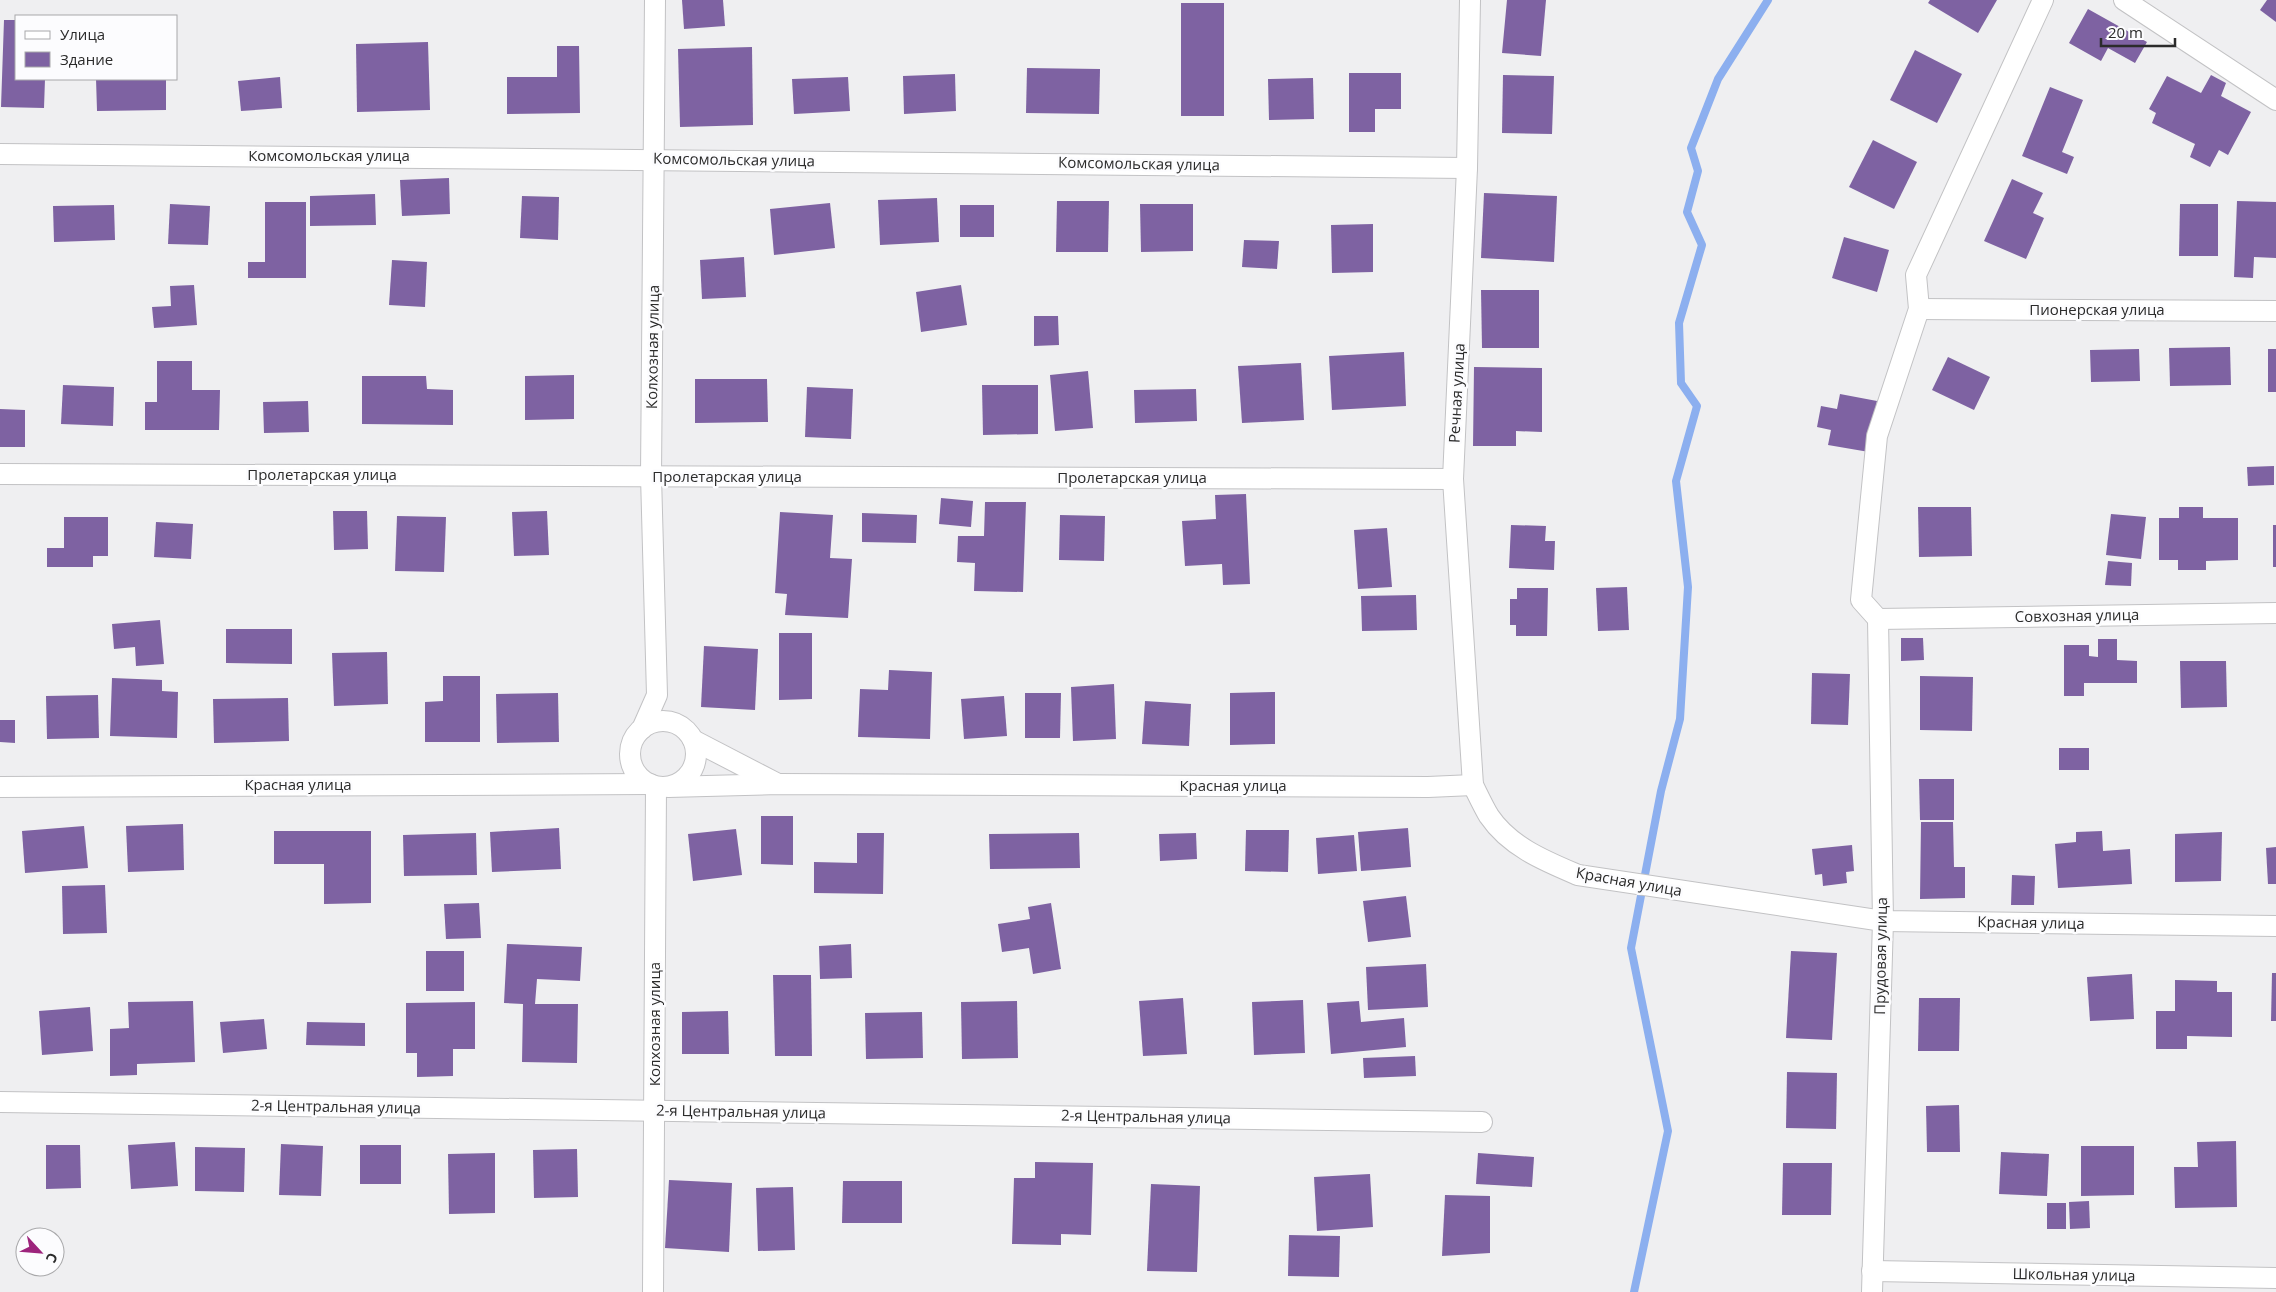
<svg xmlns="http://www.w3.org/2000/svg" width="2276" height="1292" font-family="'Open Sans',sans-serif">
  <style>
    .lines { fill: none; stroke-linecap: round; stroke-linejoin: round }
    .stream { stroke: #8cafef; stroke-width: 8 }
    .building { fill: #7e62a2 }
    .minor-casing { stroke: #c2c2c4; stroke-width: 22 }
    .minor { stroke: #fff; stroke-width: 20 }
    .labels { text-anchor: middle; stroke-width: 5; stroke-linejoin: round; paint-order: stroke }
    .street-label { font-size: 15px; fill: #2b2b2b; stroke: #fcfcfe }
  </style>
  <rect width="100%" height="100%" fill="#efeff1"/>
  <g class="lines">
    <polyline class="stream" points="1634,1292 1668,1131 1631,948 1661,791 1680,719 1688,587 1676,481 1697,406 1681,383 1679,323 1702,245 1687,212 1698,171 1691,148 1718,79 1768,0"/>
  </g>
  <g class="building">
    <polygon points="682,0 723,0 725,26 684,29"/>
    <polygon points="1507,0 1546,0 1541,56 1502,53"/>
    <polygon points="1930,0 1997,0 1978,33 1928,3"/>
    <polygon points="2267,0 2276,0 2276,22 2260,10"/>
    <rect x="1181" y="3" width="43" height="113"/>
    <polygon points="2088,9 2147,42 2135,63 2108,48 2101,61 2069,43"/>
    <polygon points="4,20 16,20 16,79 45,79 44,108 1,107"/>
    <polygon points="428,42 430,110 357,112 356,44"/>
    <polygon points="557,46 579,46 580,113 507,114 507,77 557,77"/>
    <polygon points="752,47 753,125 680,127 678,49"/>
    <polygon points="1915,50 1962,74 1937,123 1890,100"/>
    <polygon points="1027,68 1100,69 1099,114 1026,113"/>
    <polygon points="1349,73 1401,73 1401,109 1375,109 1375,132 1349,132"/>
    <polygon points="955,74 956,111 904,114 903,76"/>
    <polygon points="1503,75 1554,76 1552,134 1502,133"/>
    <polygon points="2211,75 2226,83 2221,96 2251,112 2228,155 2219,150 2210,167 2190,157 2195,144 2152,123 2156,113 2149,109 2167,76 2201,93"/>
    <polygon points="280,77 282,108 241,111 238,81"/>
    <polygon points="848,77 850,111 794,114 792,79"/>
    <polygon points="1313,78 1314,119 1269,120 1268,79"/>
    <polygon points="96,79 166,79 166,110 97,111"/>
    <polygon points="2050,87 2083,100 2062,152 2074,157 2067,174 2022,156"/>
    <polygon points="1873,140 1917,162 1894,209 1849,187"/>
    <polygon points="449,178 450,214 402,216 400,180"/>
    <polygon points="2012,179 2043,193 2033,213 2044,218 2026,259 1984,241"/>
    <polygon points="1484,193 1557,196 1554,262 1481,258"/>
    <polygon points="375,194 376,225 310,226 310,196"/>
    <polygon points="522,196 559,197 558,240 520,238"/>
    <polygon points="937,198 939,242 880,245 878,200"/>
    <polygon points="1057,201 1109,201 1108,252 1056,252"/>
    <polygon points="2237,201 2276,202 2276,258 2254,257 2253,278 2234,277"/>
    <polygon points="265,202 306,202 306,278 248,278 248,262 265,262"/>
    <polygon points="830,203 835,248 774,255 770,209"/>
    <polygon points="170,204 210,206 208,245 168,244"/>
    <polygon points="1140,204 1193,204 1193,251 1141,252"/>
    <polygon points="2180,204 2218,204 2218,256 2179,256"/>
    <polygon points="114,205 115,240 54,242 53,206"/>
    <rect x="960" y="205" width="34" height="32"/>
    <polygon points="1373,224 1373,272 1332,273 1331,225"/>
    <polygon points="1844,237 1889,250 1877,292 1832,278"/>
    <polygon points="1244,240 1279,241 1277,269 1242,267"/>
    <polygon points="744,257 746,297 702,299 700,260"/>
    <polygon points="392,260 427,262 425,307 389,305"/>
    <polygon points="194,285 197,325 154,328 152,307 171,306 170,286"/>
    <polygon points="961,285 967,325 921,332 916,292"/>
    <polygon points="1481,290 1539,290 1539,348 1482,348"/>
    <polygon points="1034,316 1058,316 1059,345 1034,346"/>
    <polygon points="2230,347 2231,385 2170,386 2169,348"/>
    <polygon points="2139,349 2140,381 2091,382 2090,350"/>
    <rect x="2268" y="349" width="8" height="43"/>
    <polygon points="1404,352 1406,406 1332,410 1329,356"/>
    <polygon points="1948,357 1990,377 1974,410 1932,390"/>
    <polygon points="157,361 192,361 192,390 220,390 219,430 145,430 145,402 157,402"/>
    <polygon points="1301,363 1304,420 1242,423 1238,366"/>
    <polygon points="1474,367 1542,368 1542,432 1516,431 1516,446 1473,446"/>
    <polygon points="1088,371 1093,428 1055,431 1050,375"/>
    <polygon points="574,375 574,419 525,420 525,376"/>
    <polygon points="362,376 426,376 427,389 453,390 453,425 362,424"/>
    <polygon points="695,379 767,379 768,422 695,423"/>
    <polygon points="63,385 114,387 113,426 61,424"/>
    <polygon points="982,385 1038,385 1038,434 983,435"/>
    <polygon points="807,387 853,389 851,439 805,437"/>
    <polygon points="1196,389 1197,421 1135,423 1134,390"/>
    <polygon points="1840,394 1877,401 1869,452 1828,445 1831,430 1817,427 1821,406 1837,409"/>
    <polygon points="308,401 309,432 264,433 263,402"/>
    <polygon points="0,409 25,410 25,447 0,447"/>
    <polygon points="2274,466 2274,485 2248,486 2247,467"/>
    <polygon points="1246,494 1250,584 1223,585 1222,564 1185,566 1182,521 1216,519 1215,495"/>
    <polygon points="941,498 973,501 971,527 939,524"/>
    <polygon points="985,502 1026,502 1023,592 974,591 975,563 957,562 958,536 984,536"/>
    <polygon points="1918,507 1971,507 1972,556 1919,557"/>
    <polygon points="2179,507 2203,507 2203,518 2238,518 2238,560 2206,561 2206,570 2178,570 2178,560 2159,560 2159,518 2179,518"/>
    <polygon points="333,511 367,511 368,549 334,550"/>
    <polygon points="547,511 549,555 514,556 512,512"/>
    <polygon points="780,512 833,515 830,558 852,559 848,618 785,615 787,594 775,593"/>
    <polygon points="862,513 917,515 916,543 862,542"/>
    <polygon points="2111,514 2146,517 2141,559 2106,555"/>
    <polygon points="1060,515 1105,516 1104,561 1059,560"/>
    <polygon points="397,516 446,517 444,572 395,571"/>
    <polygon points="64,517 108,517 108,556 93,556 93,567 47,567 47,548 64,548"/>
    <polygon points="156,522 193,524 191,559 154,557"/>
    <polygon points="1511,525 1546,526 1545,541 1555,541 1554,570 1509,568"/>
    <rect x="2273" y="525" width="3" height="42"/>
    <polygon points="1387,528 1392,587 1358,589 1354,530"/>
    <polygon points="2108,561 2132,563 2131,586 2105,585"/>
    <polygon points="1627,587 1629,630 1598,631 1596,588"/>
    <polygon points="1517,588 1548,588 1547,636 1516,636 1516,625 1510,625 1510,599 1517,599"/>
    <polygon points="1416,595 1417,630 1362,631 1361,596"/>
    <polygon points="160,620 164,664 136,666 135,647 114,649 112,624"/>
    <polygon points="226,629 292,629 292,664 226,663"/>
    <polygon points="779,633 812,633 812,699 779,700"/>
    <polygon points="1901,638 1923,638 1924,660 1901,661"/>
    <polygon points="2098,639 2117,639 2117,660 2137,661 2137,683 2084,683 2084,696 2064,696 2064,645 2089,645 2089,656 2098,657"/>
    <polygon points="704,646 758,649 755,710 701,707"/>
    <polygon points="387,652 388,704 334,706 332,653"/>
    <polygon points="2180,661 2226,661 2227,707 2181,708"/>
    <polygon points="889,670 932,672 930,739 858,737 860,689 888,690"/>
    <polygon points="1812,673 1850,674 1848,725 1811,724"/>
    <polygon points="443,676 480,676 480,742 425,742 425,702 443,701"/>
    <polygon points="1920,676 1973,677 1972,731 1920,730"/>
    <polygon points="112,678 162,680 162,691 178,692 177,738 110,736"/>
    <polygon points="1114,684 1116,739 1073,741 1071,687"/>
    <polygon points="1275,692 1275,744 1230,745 1230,693"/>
    <polygon points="558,693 559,742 497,743 496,694"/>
    <polygon points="1025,693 1061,693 1060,738 1025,738"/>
    <polygon points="98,695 99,738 47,739 46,696"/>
    <polygon points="1004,696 1007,736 964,739 961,699"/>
    <polygon points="288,698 289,741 214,743 213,699"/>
    <polygon points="1145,701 1191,704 1189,746 1142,744"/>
    <polygon points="0,720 15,720 15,743 0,742"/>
    <rect x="2059" y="748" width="30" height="22"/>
    <polygon points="1919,779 1954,779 1954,820 1920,820"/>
    <polygon points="761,816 793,816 793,865 761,864"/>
    <polygon points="1921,822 1953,822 1954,867 1965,867 1965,898 1920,899"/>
    <polygon points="183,824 184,870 128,872 126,826"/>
    <polygon points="84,826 88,868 25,873 22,831"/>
    <polygon points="559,828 561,869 492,872 490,832"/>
    <polygon points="1408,828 1411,867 1361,871 1358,832"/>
    <polygon points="736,829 742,875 693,881 688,834"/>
    <polygon points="1246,830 1289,830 1288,872 1245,871"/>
    <polygon points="274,831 371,831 371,903 324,904 324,864 274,864"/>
    <polygon points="2102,831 2103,851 2130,849 2132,884 2058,888 2055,844 2076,842 2076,832"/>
    <polygon points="2222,832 2221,881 2175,882 2175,834"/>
    <polygon points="476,833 477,875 404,876 403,835"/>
    <polygon points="857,833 884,833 883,894 814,893 814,862 857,863"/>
    <polygon points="1079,833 1080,868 990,869 989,834"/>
    <polygon points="1196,833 1197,859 1160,861 1159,834"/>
    <polygon points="1354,835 1357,871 1318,874 1316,838"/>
    <polygon points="1852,845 1854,871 1846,872 1847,883 1823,886 1822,874 1815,875 1812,849"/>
    <polygon points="2276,847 2276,884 2268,884 2266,848"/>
    <polygon points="2012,875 2035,876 2034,905 2011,905"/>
    <polygon points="105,885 107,933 63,934 62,886"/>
    <polygon points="1406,896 1411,937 1368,942 1363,901"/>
    <polygon points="479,903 481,938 446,939 444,904"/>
    <polygon points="1051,903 1061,969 1033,974 1029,948 1002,952 998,924 1030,919 1028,907"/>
    <polygon points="507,944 582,947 580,981 537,979 535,1004 578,1004 577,1063 522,1062 523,1004 504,1003"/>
    <polygon points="851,944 852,978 820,979 819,946"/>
    <rect x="426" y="951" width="38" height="40"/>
    <polygon points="1791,951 1837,953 1832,1040 1786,1038"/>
    <polygon points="1426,964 1428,1007 1368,1010 1366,967"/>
    <polygon points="2272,973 2276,973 2276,1021 2271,1021"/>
    <polygon points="2132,974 2134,1019 2090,1021 2087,977"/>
    <polygon points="773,975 811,975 812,1056 775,1056"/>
    <polygon points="2175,980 2217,981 2217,992 2232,992 2232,1037 2187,1036 2187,1049 2156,1049 2156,1011 2175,1011"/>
    <polygon points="1183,998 1187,1054 1143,1056 1139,1001"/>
    <polygon points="1919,998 1960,998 1959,1051 1918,1051"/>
    <polygon points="1303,1000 1305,1053 1254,1055 1252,1002"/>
    <polygon points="193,1001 195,1062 137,1064 137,1075 110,1076 110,1029 129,1028 128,1002"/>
    <polygon points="1017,1001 1018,1058 962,1059 961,1002"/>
    <polygon points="1359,1001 1361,1022 1404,1018 1406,1047 1331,1054 1327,1003"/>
    <polygon points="475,1002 475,1049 453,1049 453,1076 417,1077 417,1053 406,1053 406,1003"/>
    <polygon points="90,1007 93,1051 42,1055 39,1011"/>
    <polygon points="728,1011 729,1054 682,1054 682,1012"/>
    <polygon points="922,1012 923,1058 866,1059 865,1013"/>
    <polygon points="264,1019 267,1049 223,1053 220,1022"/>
    <polygon points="307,1022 365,1023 365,1046 306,1045"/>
    <polygon points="1415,1056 1416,1076 1364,1078 1363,1058"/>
    <polygon points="1787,1072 1837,1073 1836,1129 1786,1128"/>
    <polygon points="1959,1105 1960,1152 1927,1152 1926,1106"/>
    <polygon points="2236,1141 2237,1207 2175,1208 2174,1167 2198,1167 2197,1142"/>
    <polygon points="175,1142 178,1186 131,1189 128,1145"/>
    <polygon points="281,1144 323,1146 321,1196 279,1195"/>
    <polygon points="46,1145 80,1145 81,1188 46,1189"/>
    <rect x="360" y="1145" width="41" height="39"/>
    <polygon points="2081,1146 2134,1146 2134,1195 2081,1196"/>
    <polygon points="195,1147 245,1148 244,1192 195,1191"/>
    <polygon points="577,1149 578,1197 534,1198 533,1150"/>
    <polygon points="2001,1152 2049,1154 2047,1196 1999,1194"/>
    <polygon points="495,1153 495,1213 449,1214 448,1154"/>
    <polygon points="1478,1153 1534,1157 1532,1187 1476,1184"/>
    <polygon points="1035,1162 1093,1163 1091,1235 1061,1234 1061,1245 1012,1244 1014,1178 1035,1178"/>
    <polygon points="1783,1163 1832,1163 1831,1215 1782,1215"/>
    <polygon points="1370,1174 1373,1227 1317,1231 1314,1177"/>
    <polygon points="669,1180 732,1183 729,1252 665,1248"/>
    <polygon points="843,1181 902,1181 902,1223 842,1223"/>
    <polygon points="1151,1184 1200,1186 1197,1272 1147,1271"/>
    <polygon points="793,1187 795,1250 758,1251 756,1188"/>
    <polygon points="1445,1195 1490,1196 1490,1253 1442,1256"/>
    <polygon points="2089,1201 2090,1228 2070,1229 2069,1202"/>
    <rect x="2047" y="1203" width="19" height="26"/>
    <polygon points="1289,1235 1340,1236 1339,1277 1288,1276"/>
  </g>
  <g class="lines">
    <defs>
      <g id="minor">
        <path d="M 1470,0 L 1467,168 L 1453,479 L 1473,785 C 1478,795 1483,806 1489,816 C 1510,847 1545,861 1578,875 L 1883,921 L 2276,926"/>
        <polyline points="2124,0 2276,100"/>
        <polyline points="0,154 1467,168"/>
        <polyline points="1919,309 2276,311"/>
        <polyline points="0,474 1453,479"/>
        <polyline points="1878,619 1861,600 1877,436 1919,309 1916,275 2043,0"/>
        <polyline points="1878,619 2276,613"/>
        <circle cx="663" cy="754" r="33"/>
        <polyline points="642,729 657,695 651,476 655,0"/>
        <polyline points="693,740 776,783"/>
        <polyline points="0,787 650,784"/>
        <polyline points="668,787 778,784 1428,787 1473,785"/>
        <polyline points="0,1102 1482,1122"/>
        <polyline points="1872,1271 2276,1278"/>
        <polyline points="653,1292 656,787"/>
        <polyline points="1872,1292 1883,921 1878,619"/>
      </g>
    </defs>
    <use href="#minor" class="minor-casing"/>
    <use href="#minor" class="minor"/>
  </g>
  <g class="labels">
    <g class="street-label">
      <text x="329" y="161">Комсомольская улица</text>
      <text transform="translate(734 160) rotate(1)" y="5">Комсомольская улица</text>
      <text transform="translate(1139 164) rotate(1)" y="5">Комсомольская улица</text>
      <text x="2097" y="315">Пионерская улица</text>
      <text transform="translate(653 347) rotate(-89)" y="5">Колхозная улица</text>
      <text transform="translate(1457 393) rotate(-87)" y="5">Речная улица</text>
      <text x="322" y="480">Пролетарская улица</text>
      <text x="727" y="482">Пролетарская улица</text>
      <text x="1132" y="483">Пролетарская улица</text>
      <text transform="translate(2077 616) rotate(-1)" y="5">Совхозная улица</text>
      <text x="298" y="790">Красная улица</text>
      <text x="1233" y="791">Красная улица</text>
      <text transform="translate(1629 882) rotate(10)" y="5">Красная улица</text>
      <text transform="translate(2031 923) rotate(1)" y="5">Красная улица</text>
      <text transform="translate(1881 956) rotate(-89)" y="5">Прудовая улица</text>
      <text transform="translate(655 1024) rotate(-90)" y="5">Колхозная улица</text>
      <text transform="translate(336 1107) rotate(1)" y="5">2-я Центральная улица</text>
      <text transform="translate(741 1112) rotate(1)" y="5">2-я Центральная улица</text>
      <text transform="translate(1146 1117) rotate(1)" y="5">2-я Центральная улица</text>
      <text transform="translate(2074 1275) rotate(1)" y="5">Школьная улица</text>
    </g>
  </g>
  <rect x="15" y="15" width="162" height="65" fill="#fcfcfe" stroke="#a8a8aa"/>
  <rect x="25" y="31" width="25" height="8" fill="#ffffff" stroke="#a8a8aa"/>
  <text x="60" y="40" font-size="15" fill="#2b2b2b">Улица</text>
  <rect x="25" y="52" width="25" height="15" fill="#7e62a2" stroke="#a8a8aa"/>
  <text x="60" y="65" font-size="15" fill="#2b2b2b">Здание</text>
  <g transform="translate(40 1252) rotate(116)"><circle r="24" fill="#fcfcfe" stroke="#a8a8aa"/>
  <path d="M0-4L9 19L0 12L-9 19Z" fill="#9d247c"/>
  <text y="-8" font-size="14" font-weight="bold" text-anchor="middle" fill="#2b2b2b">С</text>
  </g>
  <path d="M2101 38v8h74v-8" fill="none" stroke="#2b2b2b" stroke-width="2.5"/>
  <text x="2108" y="38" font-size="15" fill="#2b2b2b" stroke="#fcfcfe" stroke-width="4" paint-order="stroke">20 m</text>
</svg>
